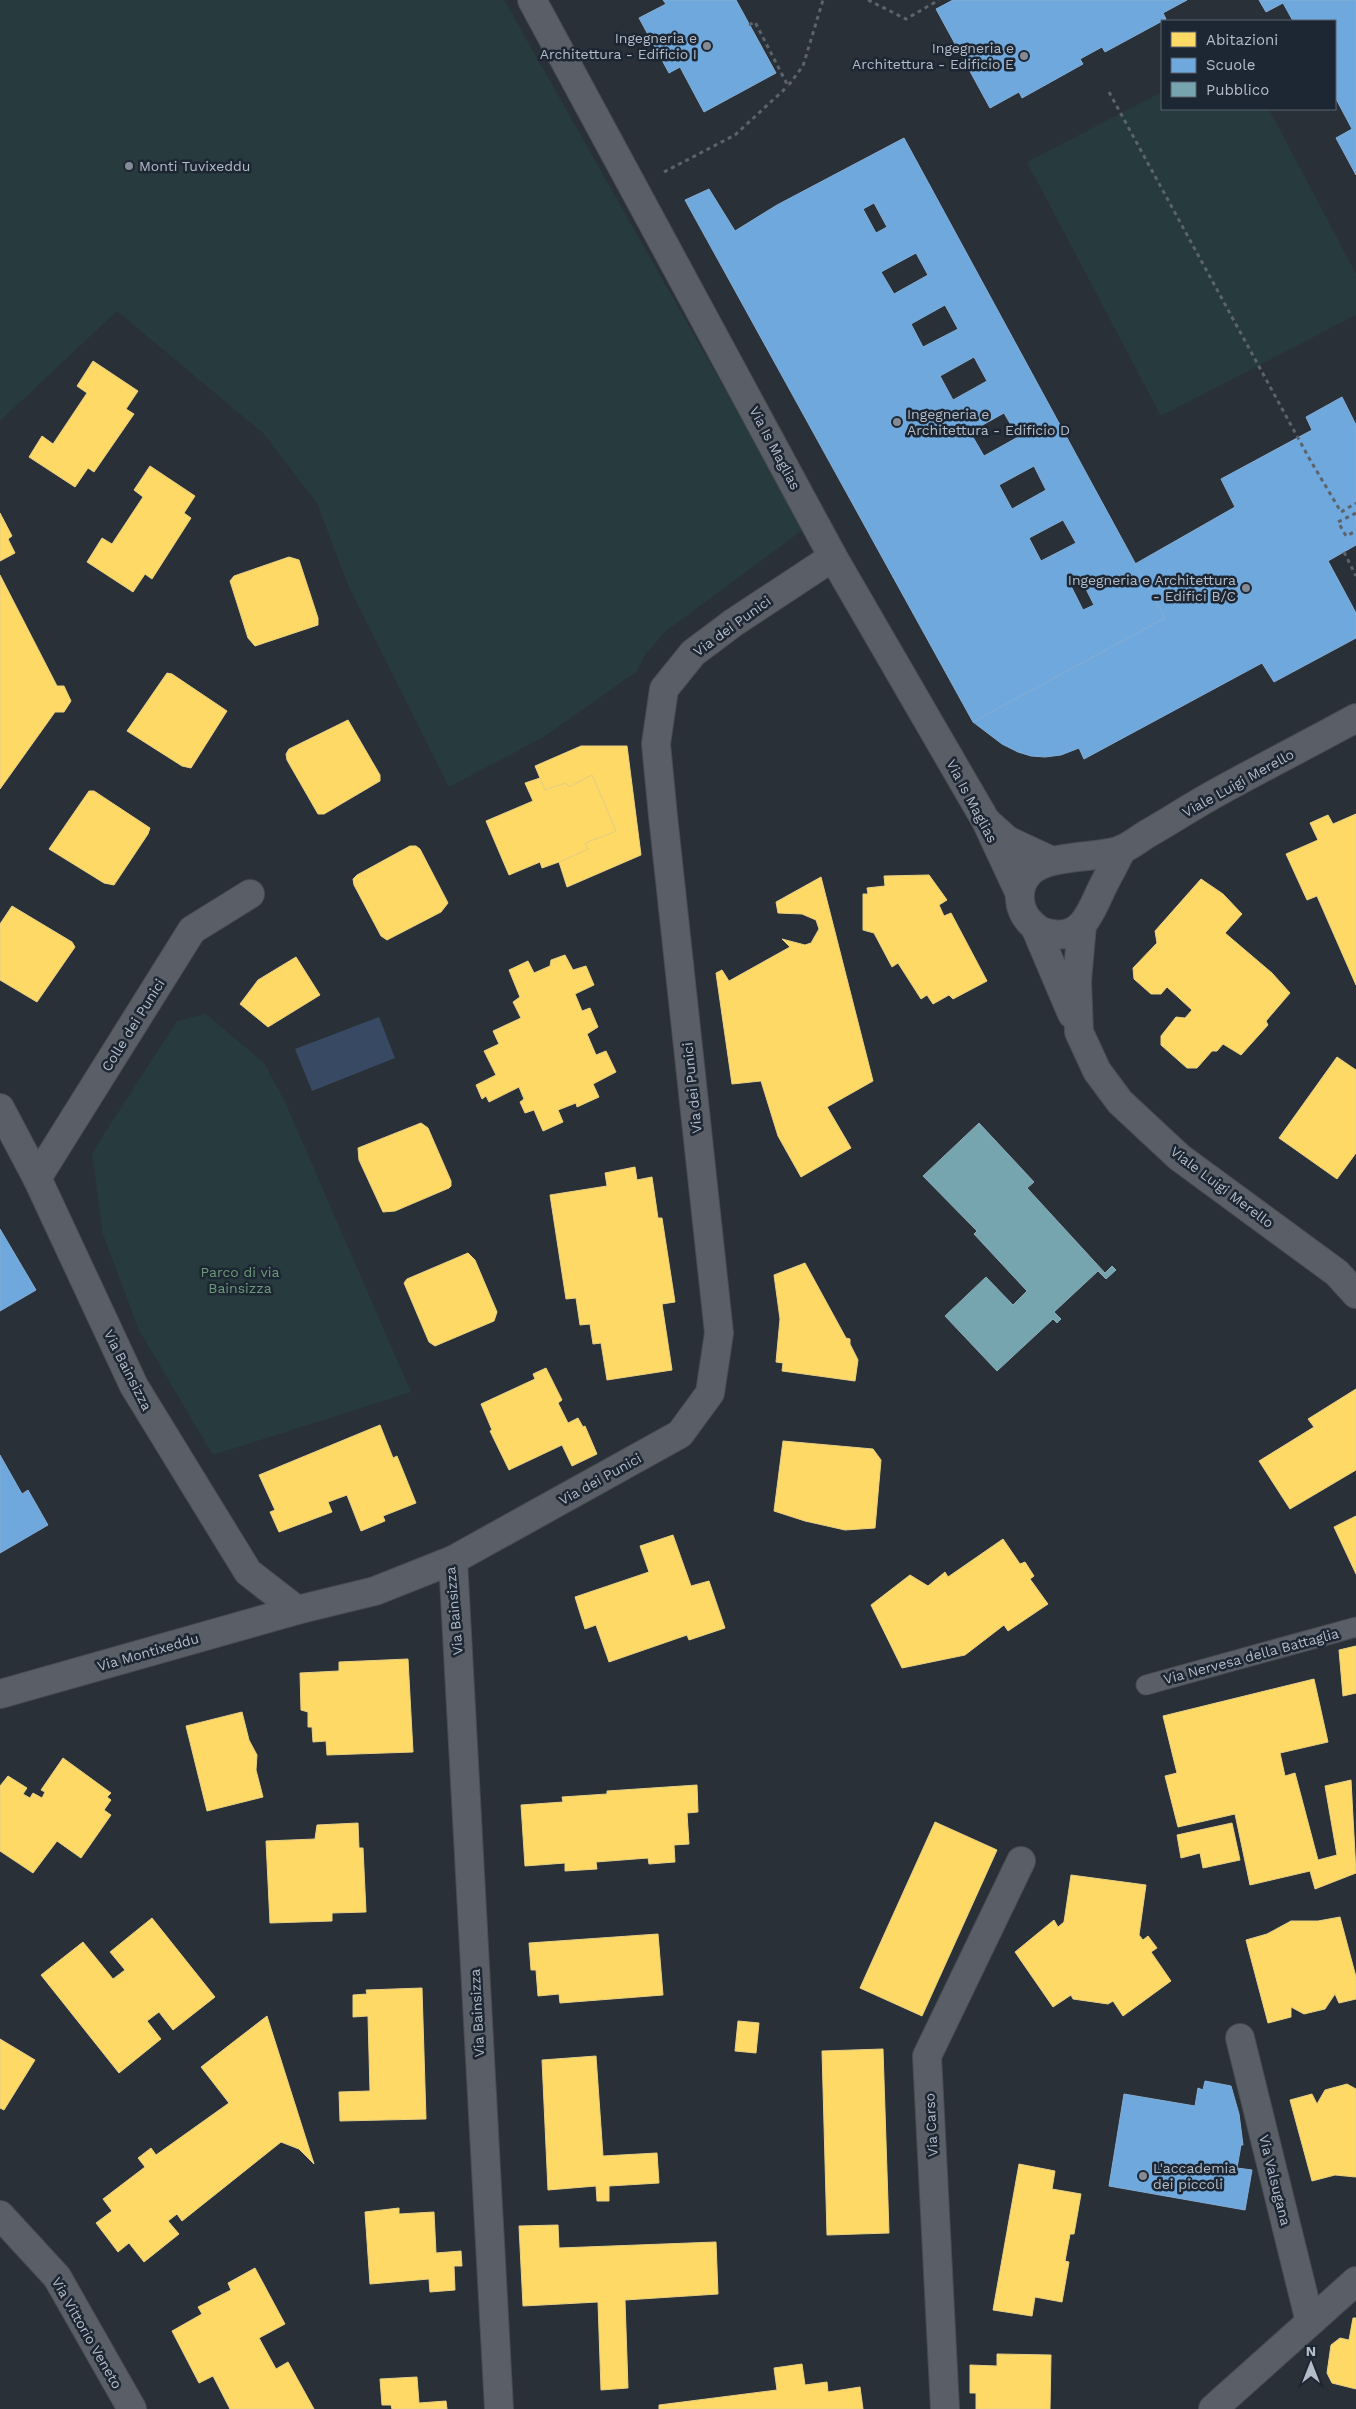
<svg xmlns="http://www.w3.org/2000/svg" width="1356" height="2409" font-family="'Work Sans',sans-serif">
  <style>
    .green { fill: #273a3e }
    .water { fill: #384963 }
    .homes { fill: #ffd966; stroke: #e8d084 }
    .schools { fill: #6fa8dc; stroke: #84aed6; fill-rule: evenodd }
    .public { fill: #76a5af; stroke: #89acb7 }
    .lines { fill: none; stroke-linecap: round; stroke-linejoin: round }
    .service-casing { stroke: #484c53; stroke-width: 21 }
    .minor-casing { stroke: #484c53; stroke-width: 30 }
    .tertiary-casing { stroke: #484c53; stroke-width: 30 }
    .path { stroke: #5d636a; stroke-width: 3; stroke-dasharray: 4 4; stroke-linecap: butt }
    .service { stroke: #5a5e66; stroke-width: 19 }
    .minor { stroke: #5a5e66; stroke-width: 28 }
    .tertiary { stroke: #5a5e66; stroke-width: 28 }
    .poi-dot { fill: #848b96; stroke: #1d2633; stroke-width: 2 }
    .labels { text-anchor: middle; stroke-width: 5; stroke-linejoin: round; paint-order: stroke }
    .poi-label { font-size: 14px; fill: #b4bcc9; stroke: #1d2633; text-anchor: end }
    .street-label { font-size: 14px; fill: #b4bcc9; stroke: #1d2633 }
    .park-label { font-size: 14px; fill: #6b9a76; stroke: #1d2633 }
  </style>
  <rect width="100%" height="100%" fill="#2a3038"/>
  <g class="green">
    <polygon points="0,0 504,0 804,529 666,631 645,655 636,672 542,738 449,787 348,585 317,503 263,433 117,311 0,421"/>
    <polygon points="1162,92 1162,109 1269,109 1356,274 1356,315 1161,416 1027,162"/>
    <polygon points="206,1014 264,1063 286,1104 411,1392 213,1455 139,1330 103,1234 92,1153 177,1021"/>
  </g>
  <polygon class="water" points="379,1017 395,1058 312,1091 295,1049"/>
  <g class="homes">
    <polygon points="93,361 138,391 126,409 134,414 94,472 88,468 75,487 29,457 42,436 53,444 87,393 77,386"/>
    <polygon points="150,466 195,496 184,513 191,518 152,579 145,574 133,592 87,562 102,538 112,544 143,497 134,490"/>
    <polygon points="0,513 12,536 8,539 15,553 0,561"/>
    <polygon points="289,557 299,560 318,618 318,625 255,646 248,638 230,581 234,576"/>
    <polygon points="0,575 57,686 64,686 71,701 64,712 55,712 0,789"/>
    <polygon points="167,673 172,674 227,711 191,768 182,766 127,731"/>
    <polygon points="348,720 380,775 380,781 324,814 318,814 287,760 286,754 289,749"/>
    <polygon points="581,746 627,746 641,855 567,887 559,862 588,849 585,843 616,831 592,775 569,787 566,783 545,790 535,766"/>
    <polygon points="592,775 616,831 585,843 588,849 559,862 542,868 540,862 509,875 486,821 533,801 525,783 540,778 545,790 566,783 569,787"/>
    <polygon points="89,791 94,791 150,828 148,834 114,885 104,883 49,849"/>
    <polygon points="1356,814 1356,985 1317,896 1307,900 1286,854 1318,840 1310,823 1328,815 1333,824"/>
    <polygon points="410,846 416,846 420,849 448,903 441,912 387,940 381,936 354,885 353,879 357,875"/>
    <polygon points="929,875 947,900 939,905 944,916 951,913 987,981 953,999 949,995 933,1004 927,995 921,999 898,963 892,967 874,933 863,930 863,894 868,894 867,888 885,886 884,876"/>
    <polygon points="821,877 873,1081 827,1107 851,1148 801,1177 778,1136 761,1081 732,1084 716,973 722,970 729,981 790,947 782,939 805,945 811,943 819,929 816,920 802,914 778,913 776,902"/>
    <polygon points="1201,879 1223,894 1242,914 1225,933 1272,973 1290,993 1266,1021 1268,1025 1241,1055 1223,1044 1217,1051 1212,1051 1197,1068 1187,1068 1161,1045 1161,1036 1176,1017 1185,1018 1192,1010 1167,987 1161,994 1151,994 1134,979 1133,968 1157,943 1155,931"/>
    <polygon points="12,906 72,942 75,947 37,1002 0,980 0,924"/>
    <polygon points="565,955 573,970 586,966 594,985 575,994 582,1011 590,1008 598,1027 587,1034 596,1055 606,1051 616,1072 593,1084 599,1097 577,1107 576,1103 558,1110 563,1122 543,1131 534,1110 525,1113 520,1102 524,1099 519,1087 489,1102 486,1096 482,1099 476,1085 496,1075 484,1051 499,1044 493,1031 521,1018 513,1002 520,997 509,970 528,961 534,973 550,966 551,960"/>
    <polygon points="296,957 320,995 268,1027 240,1004 258,980"/>
    <polygon points="1337,1057 1356,1070 1356,1153 1337,1179 1279,1138"/>
    <polygon points="421,1123 428,1128 451,1181 451,1186 449,1188 395,1211 383,1212 359,1160 358,1148"/>
    <polygon points="635,1167 637,1180 652,1177 658,1218 662,1218 675,1302 662,1304 672,1370 607,1380 601,1343 593,1344 590,1324 580,1325 576,1298 566,1299 550,1195 607,1186 605,1173"/>
    <polygon points="468,1253 475,1260 497,1312 494,1321 435,1346 429,1342 404,1283 407,1279"/>
    <polygon points="805,1263 846,1338 850,1339 850,1344 858,1360 855,1381 782,1371 783,1363 776,1362 780,1319 774,1275"/>
    <polygon points="546,1368 562,1400 558,1403 568,1423 578,1418 583,1427 585,1426 597,1454 572,1466 562,1445 509,1470 490,1431 492,1430 481,1404 535,1379 533,1374"/>
    <polygon points="1356,1389 1356,1470 1290,1509 1259,1461 1314,1427 1308,1419"/>
    <polygon points="380,1425 393,1458 397,1456 416,1503 383,1516 385,1521 361,1531 347,1495 328,1502 332,1512 279,1532 270,1512 275,1510 259,1475"/>
    <polygon points="783,1441 873,1449 881,1460 875,1528 845,1530 805,1521 774,1511"/>
    <polygon points="1356,1516 1356,1574 1334,1527"/>
    <polygon points="673,1535 691,1586 709,1581 725,1628 689,1640 687,1635 609,1662 596,1625 585,1629 575,1597 649,1572 640,1546"/>
    <polygon points="1003,1539 1020,1564 1025,1562 1034,1576 1030,1579 1048,1604 1008,1631 1004,1625 965,1655 902,1668 871,1605 910,1575 928,1586 945,1572 948,1577"/>
    <polygon points="1356,1646 1356,1693 1343,1696 1339,1650"/>
    <polygon points="408,1659 413,1752 327,1755 326,1741 313,1742 312,1727 308,1727 308,1712 301,1710 300,1673 339,1671 339,1662"/>
    <polygon points="1314,1679 1328,1742 1280,1753 1285,1776 1295,1773 1318,1860 1337,1855 1325,1786 1351,1780 1356,1873 1315,1889 1310,1871 1250,1885 1235,1814 1178,1827 1165,1776 1177,1773 1163,1716"/>
    <polygon points="242,1712 249,1740 257,1755 256,1770 263,1797 207,1811 186,1726"/>
    <polygon points="63,1758 111,1793 107,1797 111,1800 104,1810 111,1815 81,1858 57,1841 33,1873 0,1851 0,1786 8,1776 27,1788 23,1794 30,1798 33,1793 42,1798 45,1792 41,1790"/>
    <polygon points="697,1785 698,1812 687,1813 689,1844 674,1845 675,1862 649,1864 648,1858 596,1862 597,1869 565,1871 565,1863 525,1866 521,1805 563,1802 562,1797 607,1794 607,1791"/>
    <polygon points="935,1822 997,1850 922,2016 860,1988"/>
    <polygon points="358,1823 359,1848 363,1848 366,1912 332,1913 332,1921 270,1923 266,1841 315,1839 317,1825"/>
    <polygon points="1232,1823 1240,1860 1203,1868 1200,1853 1181,1858 1177,1835"/>
    <polygon points="1071,1875 1146,1885 1139,1935 1143,1940 1148,1936 1157,1948 1151,1952 1171,1981 1123,2016 1113,2001 1108,2004 1073,1999 1071,1995 1053,2007 1015,1952 1054,1920 1058,1927 1064,1922"/>
    <polygon points="1340,1917 1356,1977 1356,1999 1339,2003 1335,1994 1325,2009 1304,2014 1291,2007 1291,2017 1268,2023 1246,1940 1267,1934 1291,1921 1318,1921"/>
    <polygon points="152,1918 215,1997 173,2030 159,2012 147,2021 161,2039 119,2073 41,1975 83,1942 113,1979 125,1970 110,1952"/>
    <polygon points="658,1934 663,1995 560,2003 559,1994 538,1996 536,1970 531,1970 529,1943"/>
    <polygon points="422,1988 426,2119 340,2121 339,2092 370,2091 368,2016 353,2017 353,1995 367,1994 366,1990"/>
    <polygon points="267,2016 314,2164 299,2149 281,2142 182,2221 177,2214 168,2221 179,2234 144,2262 129,2243 118,2252 96,2223 112,2211 103,2199 145,2167 138,2158 151,2148 156,2155 229,2103 201,2067"/>
    <polygon points="738,2021 759,2023 756,2053 735,2051"/>
    <polygon points="0,2039 35,2060 4,2110 0,2108"/>
    <polygon points="883,2049 889,2233 827,2235 822,2051"/>
    <polygon points="596,2056 603,2156 657,2153 659,2183 609,2186 609,2201 597,2201 596,2186 548,2190 542,2060"/>
    <polygon points="1347,2084 1356,2089 1356,2177 1335,2175 1312,2181 1290,2100 1312,2094 1317,2104 1325,2090"/>
    <polygon points="1019,2164 1055,2171 1052,2189 1081,2194 1074,2234 1070,2234 1065,2261 1069,2262 1062,2302 1035,2297 1032,2316 993,2310"/>
    <polygon points="399,2208 399,2214 434,2212 436,2253 461,2251 462,2266 454,2266 455,2290 430,2292 429,2279 370,2284 365,2212"/>
    <polygon points="558,2225 559,2248 716,2242 718,2294 625,2300 628,2388 601,2390 598,2302 523,2306 519,2226"/>
    <polygon points="255,2268 285,2324 259,2338 276,2369 288,2362 314,2409 230,2409 213,2376 199,2383 172,2331 202,2314 198,2307 231,2290 228,2283"/>
    <polygon points="1353,2318 1356,2318 1356,2389 1332,2383 1327,2373 1331,2345 1340,2338 1349,2340"/>
    <polygon points="997,2354 1051,2355 1050,2409 976,2409 976,2393 970,2393 970,2365 997,2366"/>
    <polygon points="802,2364 805,2385 827,2382 828,2392 860,2387 863,2409 659,2409 659,2405 777,2390 774,2368"/>
    <polygon points="417,2377 419,2403 446,2401 447,2409 392,2409 391,2405 382,2405 380,2379"/>
  </g>
  <g class="schools">
    <polygon points="663,0 736,0 776,73 704,112 680,67 669,73 639,18 666,4"/>
    <polygon points="953,0 1187,0 1163,13 1166,19 1105,52 1102,47 1080,59 1083,64 1022,98 1019,92 990,108 936,9"/>
    <polygon points="1259,0 1356,0 1356,175 1336,138 1352,129 1335,97 1335,21 1293,21 1283,3 1266,12"/>
    <path d="M 904,138 L 1165,618 L 973,722 L 685,200 L 709,189 L 735,231 L 777,205 ZM 874,203 L 887,227 L 876,233 L 863,209 ZM 916,253 L 928,275 L 894,294 L 881,272 ZM 945,305 L 958,329 L 923,347 L 911,324 ZM 974,357 L 987,381 L 953,400 L 940,376 ZM 1004,413 L 1018,437 L 984,456 L 970,432 ZM 1034,466 L 1046,490 L 1012,509 L 999,485 ZM 1063,520 L 1076,543 L 1041,561 L 1029,538 ZM 1082,581 L 1094,605 L 1083,610 L 1071,586 Z"/>
    <polygon points="1342,397 1356,425 1356,545 1328,561 1356,613 1356,638 1274,682 1262,663 1084,759 1079,748 1061,755 1045,757 1031,756 1018,752 1002,744 973,722 1165,618 1135,564 1235,507 1221,479 1312,430 1306,417"/>
    <polygon points="0,1229 36,1290 0,1311"/>
    <polygon points="0,1455 22,1494 28,1490 48,1525 0,1553"/>
    <polygon points="1205,2081 1231,2086 1239,2114 1243,2145 1241,2145 1237,2168 1252,2170 1245,2210 1109,2186 1124,2094 1195,2106 1198,2088 1203,2090"/>
  </g>
  <polygon class="public" points="979,1123 1034,1182 1027,1188 1105,1273 1112,1266 1116,1270 1106,1279 1098,1271 1054,1312 1061,1319 1057,1323 1053,1319 997,1371 945,1316 986,1277 1013,1305 1027,1291 974,1234 977,1231 923,1176"/>
  <g class="lines">
    <defs>
      <polyline id="service" points="1146,1685 1356,1627"/>
      <g id="minor">
        <polyline points="0,1108 37,1178 134,1386 248,1572 297,1610"/>
        <polyline points="37,1178 192,930 250,894"/>
        <polyline points="453,1560 499,2409"/>
        <polyline points="0,1694 297,1610 375,1591 453,1560 680,1434 710,1393 719,1333 663,816 656,744 664,689 693,653 733,623 833,557"/>
        <polyline points="1240,2038 1310,2322"/>
        <polyline points="0,2215 57,2277 132,2409"/>
        <polyline points="945,2409 927,2056 1021,1861"/>
        <polyline points="1213,2409 1356,2281"/>
      </g>
      <g id="tertiary">
        <polyline points="532,0 833,557 986,821 1020,894"/>
        <polyline points="987,822 1007,840 1050,860"/>
        <path d="M 1122,849 C 1116,862 1109,874 1103,886 C 1092,908 1084,939 1053,934 C 1046,933 1038,931 1033,925 C 1017,911 1015,887 1030,872 C 1048,854 1095,859 1121,850 C 1130,846 1139,839 1147,834 C 1168,822 1188,809 1209,797 C 1257,770 1307,745 1356,718"/>
        <polyline points="1082,925 1077,981 1079,1032 1097,1071 1120,1102 1179,1157 1337,1273 1356,1294"/>
        <polyline points="1035,927 1072,1014"/>
      </g>
    </defs>
    <use href="#service" class="service-casing"/>
    <use href="#minor" class="minor-casing"/>
    <use href="#tertiary" class="tertiary-casing"/>
    <g class="path">
      <polyline points="868,0 906,19 939,0"/>
      <polyline points="749,25 755,22 788,86 803,66 823,0"/>
      <polyline points="1109,92 1309,458 1341,512 1356,503"/>
      <polyline points="664,172 735,135 788,86"/>
      <polyline points="1356,513 1338,522 1346,536 1356,531"/>
      <polyline points="1344,552 1356,576"/>
    </g>
    <use href="#service" class="service"/>
    <use href="#minor" class="minor"/>
    <use href="#tertiary" class="tertiary"/>
  </g>
  <g class="poi-dot">
    <circle cx="707" cy="46" r="5"/>
    <circle cx="1024" cy="56" r="5"/>
    <circle cx="129" cy="166" r="5"/>
    <circle cx="897" cy="422" r="5"/>
    <circle cx="1246" cy="588" r="5"/>
    <circle cx="1143" cy="2176" r="5"/>
  </g>
  <g class="labels">
    <g class="poi-label">
      <text x="697" y="43">Ingegneria e<tspan x="697" dy="16">Architettura - Edificio I</tspan></text>
      <text x="1014" y="53">Ingegneria e<tspan x="1014" dy="16">Architettura - Edificio E</tspan></text>
      <text x="139" y="171" text-anchor="start">Monti Tuvixeddu</text>
      <text x="907" y="419" text-anchor="start">Ingegneria e<tspan x="907" dy="16">Architettura - Edificio D</tspan></text>
      <text x="1236" y="585">Ingegneria e Architettura<tspan x="1236" dy="16">- Edifici B/C</tspan></text>
      <text x="1153" y="2173" text-anchor="start">L'accademia<tspan x="1153" dy="16">dei piccoli</tspan></text>
    </g>
    <g class="street-label">
      <text transform="translate(775 448) rotate(62)" y="5">Via Is Maglias</text>
      <text transform="translate(732 626) rotate(-36)" y="5">Via dei Punici</text>
      <text transform="translate(1238 783) rotate(-29)" y="5">Viale Luigi Merello</text>
      <text transform="translate(972 801) rotate(62)" y="5">Via Is Maglias</text>
      <text transform="translate(133 1025) rotate(-58)" y="5">Colle dei Punici</text>
      <text transform="translate(692 1088) rotate(-96)" y="5">Via dei Punici</text>
      <text transform="translate(1222 1187) rotate(37)" y="5">Viale Luigi Merello</text>
      <text transform="translate(128 1370) rotate(63)" y="5">Via Bainsizza</text>
      <text transform="translate(600 1479) rotate(-29)" y="5">Via dei Punici</text>
      <text transform="translate(454 1611) rotate(-95)" y="5">Via Bainsizza</text>
      <text transform="translate(148 1652) rotate(-16)" y="5">Via Montixeddu</text>
      <text transform="translate(1251 1656) rotate(-15)" y="5">Via Nervesa della Battaglia</text>
      <text transform="translate(477 2013) rotate(-93)" y="5">Via Bainsizza</text>
      <text transform="translate(931 2125) rotate(-93)" y="5">Via Carso</text>
      <text transform="translate(1275 2180) rotate(76)" y="5">Via Valsugana</text>
      <text transform="translate(87 2333) rotate(60)" y="5">Via Vittorio Veneto</text>
    </g>
    <g class="park-label">
      <text x="240" y="1277">Parco di via<tspan x="240" dy="16">Bainsizza</tspan></text>
    </g>
  </g>
  <rect x="1161" y="20" width="175" height="90" fill="#1d2633" stroke="#59626f"/>
  <rect x="1171" y="32" width="25" height="15" fill="#ffd966" stroke="#59626f"/>
  <text x="1206" y="45" font-size="15" fill="#b4bcc9">Abitazioni</text>
  <rect x="1171" y="58" width="25" height="15" fill="#6fa8dc" stroke="#59626f"/>
  <text x="1206" y="70" font-size="15" fill="#b4bcc9">Scuole</text>
  <rect x="1171" y="82" width="25" height="15" fill="#76a5af" stroke="#59626f"/>
  <text x="1206" y="95" font-size="15" fill="#b4bcc9">Pubblico</text>
  <g transform="translate(1311 2364)" stroke="#1d2633" stroke-width="4" paint-order="stroke">
  <path d="M0-4L9 19L0 12L-9 19Z" fill="#b4bcc9"/>
  <text y="-8" font-size="14" font-weight="bold" text-anchor="middle" fill="#b4bcc9">N</text>
  </g>
</svg>
